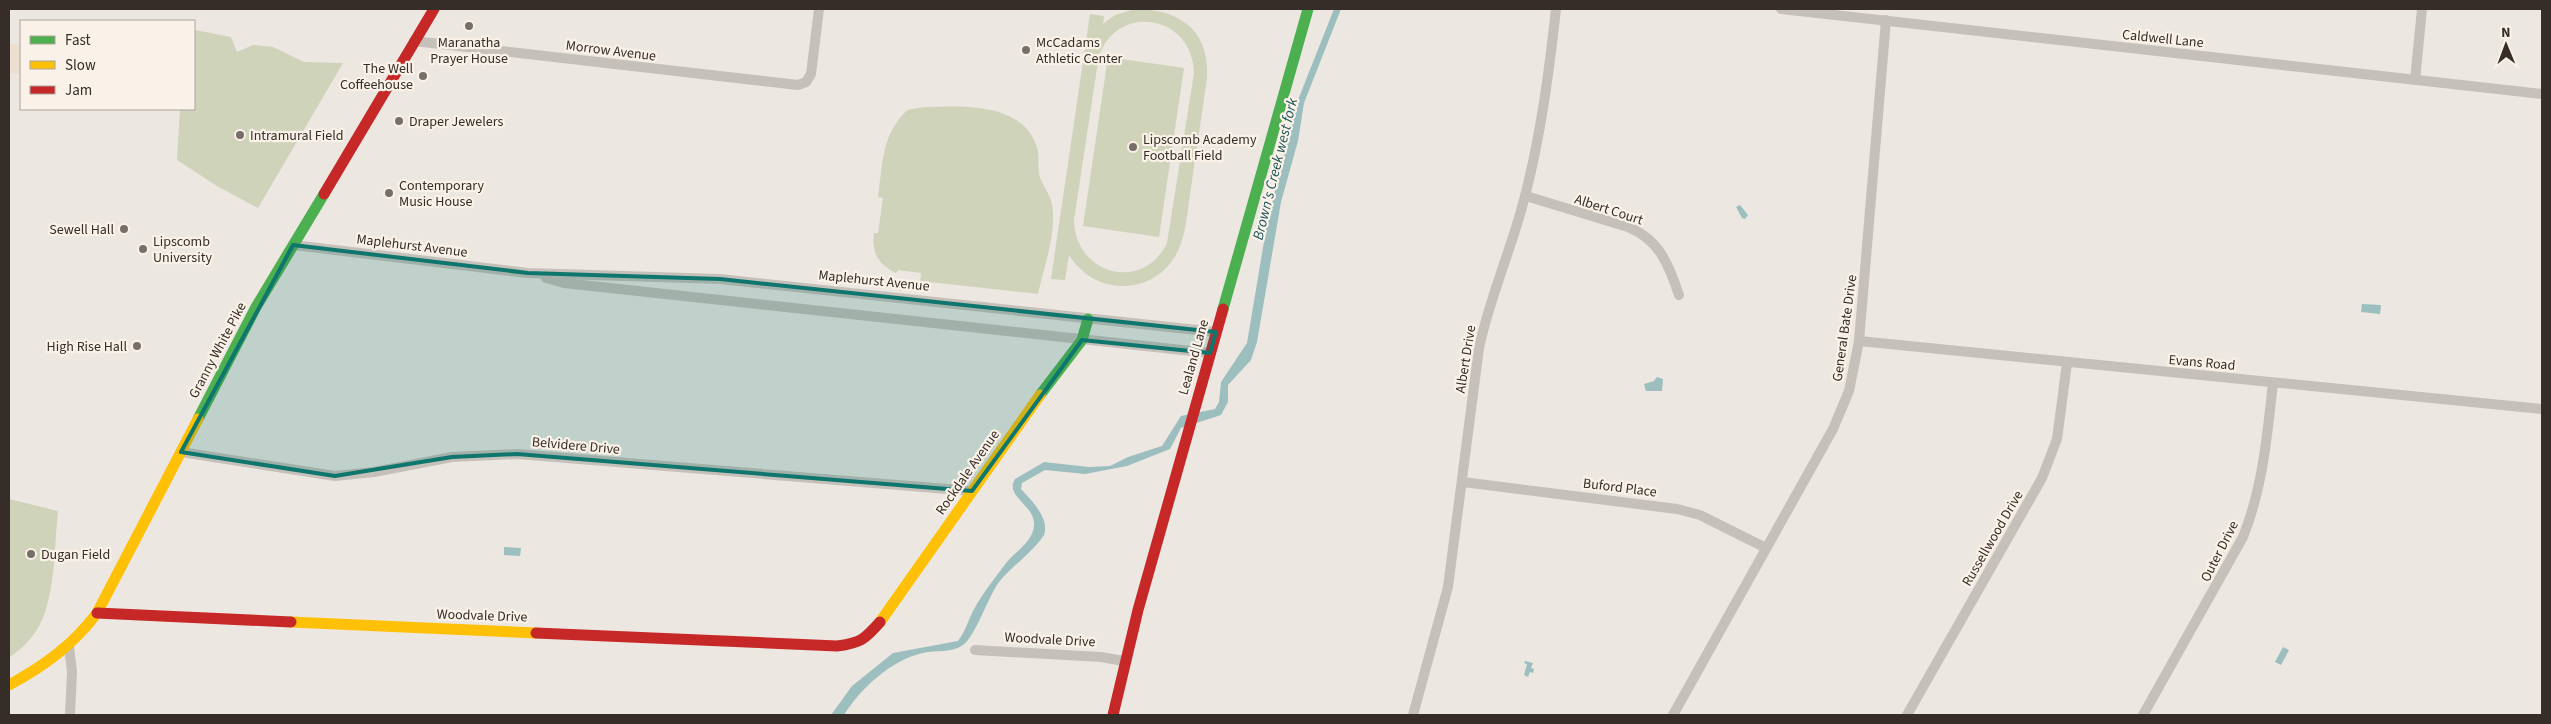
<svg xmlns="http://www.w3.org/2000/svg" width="2551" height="724" font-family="'Source Sans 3',sans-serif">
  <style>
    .green { fill: #ced3ba; fill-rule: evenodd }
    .plaza { fill: #ece0d0 }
    .water { fill: #9cbebf }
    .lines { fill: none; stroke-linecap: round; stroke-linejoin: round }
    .street { stroke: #c6c0ba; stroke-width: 10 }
    .fast { stroke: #4caf50; stroke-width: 11 }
    .slow { stroke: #ffc107; stroke-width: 11 }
    .jam { stroke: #c62828; stroke-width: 11 }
    .marked { fill: #0f766e; fill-opacity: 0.2; stroke: #0f766e; stroke-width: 4; stroke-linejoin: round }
    .poi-dot { fill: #776e69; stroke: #faf2e8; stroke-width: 2 }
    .labels { text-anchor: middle; stroke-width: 4.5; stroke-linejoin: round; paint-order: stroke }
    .street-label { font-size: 14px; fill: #372d28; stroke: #faf2e8 }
    .poi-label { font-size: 14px; fill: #372d28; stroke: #faf2e8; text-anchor: start }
    .water-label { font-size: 15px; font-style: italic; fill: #1c555a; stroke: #faf2e8 }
  </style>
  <rect width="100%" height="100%" fill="#ede7e1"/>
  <g class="green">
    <path d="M 1135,9 C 1178,9 1210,29 1207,78 C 1202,114 1196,151 1191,188 C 1187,210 1187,238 1174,258 C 1163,276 1143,286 1123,286 C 1100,286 1081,274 1069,255 L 1065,280 L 1051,279 L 1090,14 L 1104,16 L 1103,24 L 1115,15 ZM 1138,22 C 1170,19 1193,41 1194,73 L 1167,243 C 1143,293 1075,275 1074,220 L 1099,55 C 1106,37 1119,25 1138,22 Z"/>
    <polygon points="195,30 231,37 237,52 253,45 273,47 304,62 343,63 258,208 217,186 177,160 180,109 194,109"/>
    <polygon points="1108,57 1184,68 1159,237 1083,226"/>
    <path d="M 924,107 C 959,106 1016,102 1034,140 C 1041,154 1037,160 1039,173 C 1040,183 1050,193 1052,204 C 1057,233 1044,266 1038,294 L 920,281 L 921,273 L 898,270 L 896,273 C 879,265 871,253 874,233 L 878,233 L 883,198 L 878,197 C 883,163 881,136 907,110 Z"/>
    <path d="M 9,499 L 58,511 C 54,546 56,606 34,634 C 27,644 18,651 9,658 Z"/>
  </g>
  <polygon class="plaza" points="9,44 21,45 21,75 9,73"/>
  <g class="water">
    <path d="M 1334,9 L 1341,9 L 1304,103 L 1298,141 L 1281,202 L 1257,342 L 1251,360 L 1228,385 L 1228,402 L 1221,415 L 1181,428 L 1170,449 L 1127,466 L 1085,474 L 1045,470 L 1022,483 L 1021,489 C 1031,500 1050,518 1044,535 C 1032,553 1013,565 999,582 C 988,597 975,637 963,645 C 952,653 936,650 923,653 C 891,660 860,689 844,715 L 831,715 L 852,686 L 893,653 L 958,641 C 965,632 968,621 973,611 C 982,594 995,578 1006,563 C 1014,553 1029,544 1033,531 C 1041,506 1003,498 1015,479 L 1044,462 L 1089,467 L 1110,466 L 1128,457 L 1162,446 L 1181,416 L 1215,409 L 1219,402 L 1221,382 L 1247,343 L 1268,218 L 1296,105 Z"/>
    <polygon points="1740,205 1748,215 1745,219 1742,218 1736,207"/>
    <polygon points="2362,304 2381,305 2380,314 2361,312"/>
    <polygon points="1657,377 1663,379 1662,391 1646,391 1644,384 1654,381"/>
    <polygon points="504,547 521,548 520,556 504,555"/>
    <polygon points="2283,647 2289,650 2281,665 2275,662"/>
    <polygon points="1525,661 1533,663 1531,668 1534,669 1533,673 1530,672 1528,677 1524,675 1527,664 1524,663"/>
  </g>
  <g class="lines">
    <g class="street">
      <polyline points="1781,9 2542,94"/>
      <polyline points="414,41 798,85 806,82 811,74 819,9"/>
      <polyline points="2415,80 2422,9"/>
      <path d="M 1526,196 L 1628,227 C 1659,239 1669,265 1679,295"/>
      <polyline points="293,245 528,273 720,279 1216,332"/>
      <polyline points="546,278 564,283 1210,353"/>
      <polyline points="1859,341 2542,409"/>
      <polyline points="181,452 335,476 374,472 452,457 517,454 972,491"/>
      <polyline points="1463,482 1677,509 1700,515 1766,548"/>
      <polyline points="69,647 72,672 70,715"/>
      <polyline points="975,650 1101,657 1124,661"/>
      <path d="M 1413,715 L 1448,587 L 1479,348 C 1490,296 1512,248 1525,196 C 1541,134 1549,72 1556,9"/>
      <polyline points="1673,715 1833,429 1849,391 1859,341 1886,20"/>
      <polyline points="1907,715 2042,478 2057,439 2067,363"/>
      <path d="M 2143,715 L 2243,537 C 2263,487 2267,436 2273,383"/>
    </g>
    <g class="fast">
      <polyline points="1223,309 1308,9"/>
      <polyline points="1040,395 1082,340 1088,319"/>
      <polyline points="198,419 256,307 324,194"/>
    </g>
    <g class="slow">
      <polyline points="291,622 536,633"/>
      <polyline points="880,622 1040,395"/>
      <path d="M 9,685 C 44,666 73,645 97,613 L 198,419"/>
    </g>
    <g class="jam">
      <polyline points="324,194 434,9"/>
      <polyline points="97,613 291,622"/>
      <path d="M 536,633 L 837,646 C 861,643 865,639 880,622"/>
      <polyline points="1113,715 1138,610 1223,309"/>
    </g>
  </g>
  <path class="marked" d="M 293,245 L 528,273 L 720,279 L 1216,332 L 1210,353 L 1082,340 L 972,491 L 517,454 L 452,457 L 335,476 L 181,452 Z"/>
  <g class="poi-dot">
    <circle cx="469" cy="26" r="5"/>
    <circle cx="1026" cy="50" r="5"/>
    <circle cx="423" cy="76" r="5"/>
    <circle cx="399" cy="121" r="5"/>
    <circle cx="240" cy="135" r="5"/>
    <circle cx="1133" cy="147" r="5"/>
    <circle cx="389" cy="193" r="5"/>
    <circle cx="124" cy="229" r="5"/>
    <circle cx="143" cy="249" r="5"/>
    <circle cx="137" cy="346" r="5"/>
    <circle cx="31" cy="554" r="5"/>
  </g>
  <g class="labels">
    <g class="street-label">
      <text transform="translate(2163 38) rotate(6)" y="5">Caldwell Lane</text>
      <text transform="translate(611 50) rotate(7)" y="5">Morrow Avenue</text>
      <text transform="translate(1609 209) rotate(18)" y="5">Albert Court</text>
      <text transform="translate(412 245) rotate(7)" y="5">Maplehurst Avenue</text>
      <text transform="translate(874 280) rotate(6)" y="5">Maplehurst Avenue</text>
      <text transform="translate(1844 328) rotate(-82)" y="5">General Bate Drive</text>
      <text transform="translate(217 350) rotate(-62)" y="5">Granny White Pike</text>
      <text transform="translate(1193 357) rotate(-74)" y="5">Lealand Lane</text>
      <text transform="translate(1465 359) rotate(-81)" y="5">Albert Drive</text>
      <text transform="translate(2202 362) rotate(5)" y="5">Evans Road</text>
      <text transform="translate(576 445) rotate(5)" y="5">Belvidere Drive</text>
      <text transform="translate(967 472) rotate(-55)" y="5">Rockdale Avenue</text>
      <text transform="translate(1620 487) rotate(7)" y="5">Buford Place</text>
      <text transform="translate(1992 538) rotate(-60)" y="5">Russellwood Drive</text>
      <text transform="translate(2219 551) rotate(-63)" y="5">Outer Drive</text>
      <text transform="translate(482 615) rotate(2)" y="5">Woodvale Drive</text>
      <text transform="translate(1050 639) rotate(3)" y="5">Woodvale Drive</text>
    </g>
    <g class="poi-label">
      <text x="469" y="47" text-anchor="middle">Maranatha<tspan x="469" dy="16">Prayer House</tspan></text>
      <text x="1036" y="47">McCadams<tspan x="1036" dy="16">Athletic Center</tspan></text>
      <text x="413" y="73" text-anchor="end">The Well<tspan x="413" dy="16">Coffeehouse</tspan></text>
      <text x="409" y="126">Draper Jewelers</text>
      <text x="250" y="140">Intramural Field</text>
      <text x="1143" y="144">Lipscomb Academy<tspan x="1143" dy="16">Football Field</tspan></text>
      <text x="399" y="190">Contemporary<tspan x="399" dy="16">Music House</tspan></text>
      <text x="114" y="234" text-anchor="end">Sewell Hall</text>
      <text x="153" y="246">Lipscomb<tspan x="153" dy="16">University</tspan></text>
      <text x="127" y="351" text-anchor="end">High Rise Hall</text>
      <text x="41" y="559">Dugan Field</text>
    </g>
    <g class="water-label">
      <text transform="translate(1275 169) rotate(-76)" y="5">Brown's Creek west fork</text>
    </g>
  </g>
  <rect width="2551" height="724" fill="none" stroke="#372d28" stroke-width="20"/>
  <rect x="20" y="20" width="175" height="90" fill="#faf2e8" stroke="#aca39b"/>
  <rect x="30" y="36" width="25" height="8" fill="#4caf50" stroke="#aca39b"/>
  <text x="65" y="45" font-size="15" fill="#372d28">Fast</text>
  <rect x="30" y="61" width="25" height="8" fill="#ffc107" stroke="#aca39b"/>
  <text x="65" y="70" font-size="15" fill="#372d28">Slow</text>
  <rect x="30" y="86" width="25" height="8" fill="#c62828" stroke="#aca39b"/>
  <text x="65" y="95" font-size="15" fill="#372d28">Jam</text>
  <g transform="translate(2506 45) rotate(359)" stroke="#faf2e8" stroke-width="4" paint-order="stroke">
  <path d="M0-4L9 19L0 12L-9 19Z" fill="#372d28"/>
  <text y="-8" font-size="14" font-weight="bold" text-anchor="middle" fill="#372d28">N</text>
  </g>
</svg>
